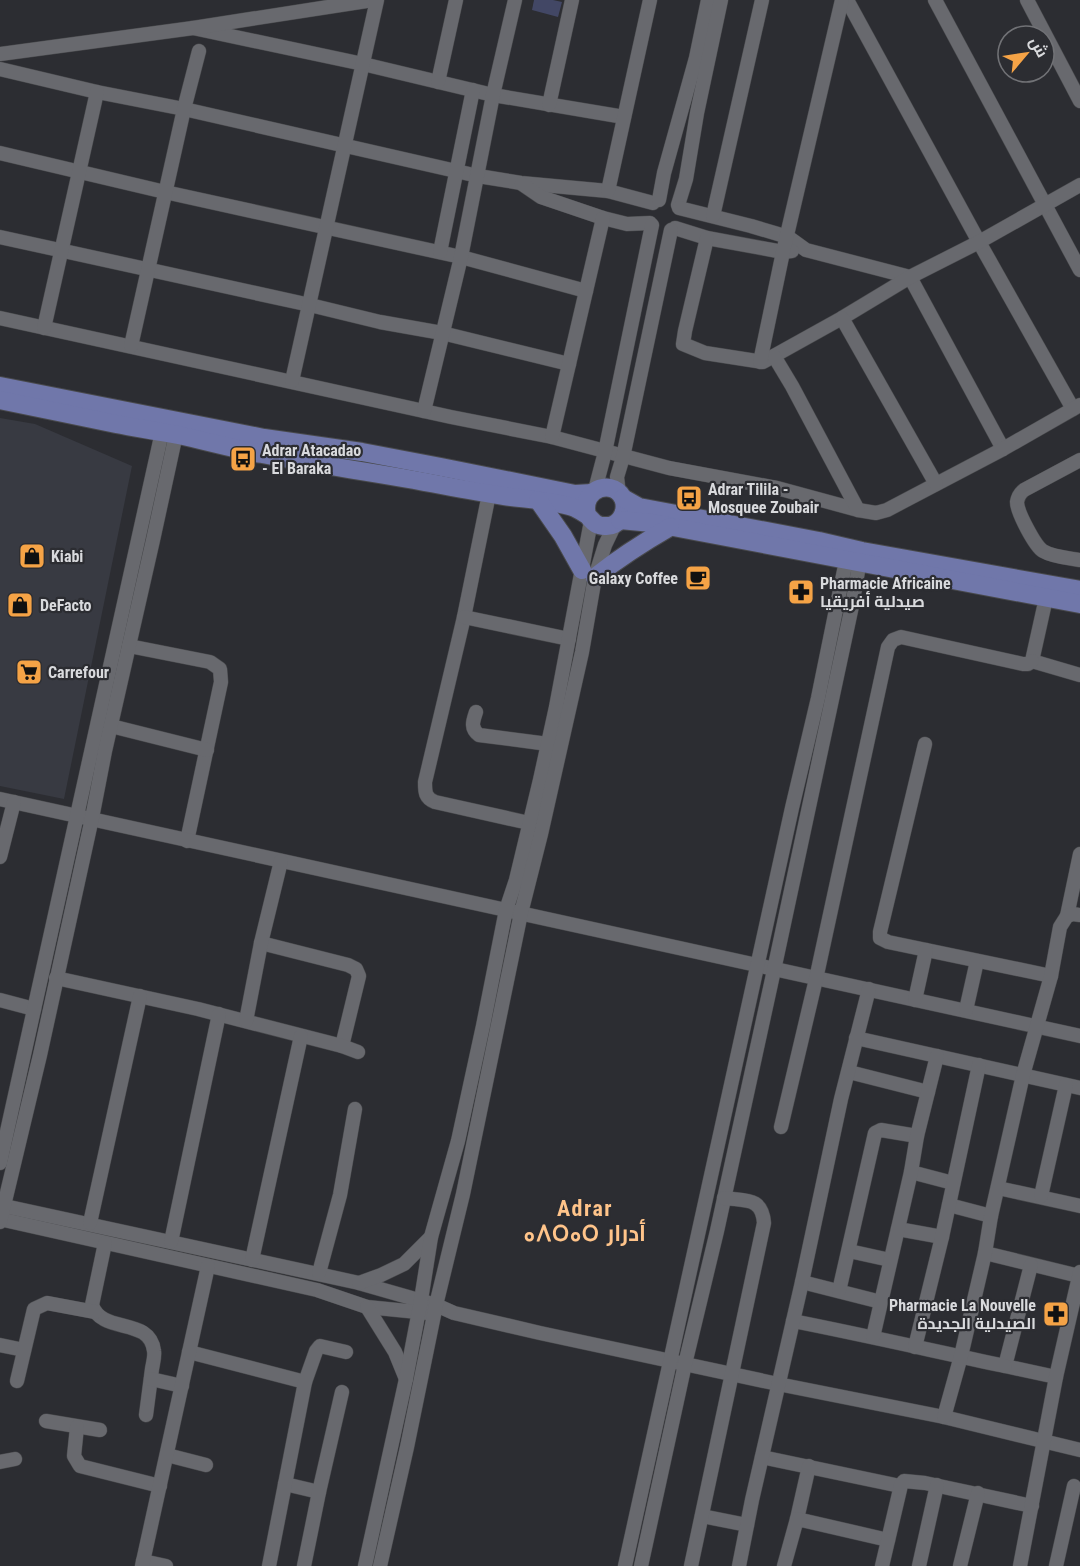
<svg xmlns="http://www.w3.org/2000/svg" width="1080" height="1566" font-family="'Roboto Condensed',Cairo,'Noto Sans Tifinagh',sans-serif">
  <style>
    .built { fill: #383a42 }
    .green { fill: #424765 }
    .lines { fill: none; stroke-linecap: round; stroke-linejoin: round }
    .minor-casing { stroke: #48494c; stroke-width: 15 }
    .major-casing { stroke: #48494c; stroke-width: 20 }
    .minor { stroke: #68696e; stroke-width: 14 }
    .major { stroke: #7077aa; stroke-width: 18 }
    .labels { text-anchor: middle; stroke-width: 4.5; stroke-linejoin: round; paint-order: stroke }
    .poi-label { font-size: 16px; font-weight: bold; fill: #d9dadd; stroke: #2c2d32; text-anchor: start }
    .district-label { font-size: 22px; font-weight: bold; letter-spacing: 1.5px; fill: #ffc48a; stroke: #2c2d32 }
  </style>
  <rect width="100%" height="100%" fill="#2c2d32"/>
  <polygon class="built" points="0,418 35,424 132,466 64,799 0,786"/>
  <polygon class="green" points="534,0 553,0 562,2 558,17 532,10"/>
  <g class="lines">
    <defs>
      <g id="minor">
        <polyline points="847,0 979,242 1073,409"/>
        <polyline points="935,0 1080,270"/>
        <polyline points="1027,0 1080,101"/>
        <polyline points="193,28 363,64 493,95 624,117"/>
        <polyline points="0,54 193,28 373,0"/>
        <polyline points="0,69 97,92 184,109 478,176 521,183 608,191 653,203"/>
        <polyline points="438,82 456,0"/>
        <polyline points="549,105 572,0"/>
        <polyline points="0,153 165,192 461,257 586,291"/>
        <polyline points="522,184 541,197 603,218 627,224 650,223"/>
        <polyline points="608,191 650,0"/>
        <polyline points="659,200 664,173 696,58 708,0"/>
        <polyline points="678,205 686,179 697,113 721,0"/>
        <polyline points="679,208 751,226 788,237 806,250 910,277 1003,449"/>
        <polyline points="713,216 762,0"/>
        <polyline points="675,228 707,238 783,252 792,251"/>
        <polyline points="0,237 310,305 380,322 442,333 569,364"/>
        <polyline points="707,238 685,331 683,344 705,353 763,362 842,318 910,277 979,242 1080,185"/>
        <polyline points="440,252 473,90"/>
        <polyline points="0,318 451,417 552,437 669,468 777,488 858,510 876,513 887,510 1003,449 1080,405"/>
        <polyline points="842,318 936,484"/>
        <polyline points="44,328 97,92"/>
        <polyline points="131,346 184,109 199,51"/>
        <polyline points="774,356 792,386 858,510"/>
        <polyline points="760,362 783,252 842,0"/>
        <polyline points="292,381 377,0"/>
        <polyline points="424,411 461,257 493,95 515,0"/>
        <polyline points="552,437 603,218"/>
        <path d="M 1080,460 L 1024,490 C 1020,493 1018,496 1017,502 C 1017,512 1035,546 1043,551 C 1053,557 1068,558 1080,560"/>
        <polyline points="595,490 605,452 652,225"/>
        <path d="M 489,494 L 464,617 L 425,782 C 425,792 425,798 435,802 L 529,823"/>
        <polyline points="619,494 617,477 623,457 671,230"/>
        <polyline points="1048,589 1032,661 1080,675"/>
        <polyline points="464,617 569,639"/>
        <polyline points="129,646 210,662 220,669 221,682 187,841"/>
        <path d="M 476,712 C 473,721 470,728 479,735 L 548,744"/>
        <polyline points="111,726 207,750"/>
        <polyline points="925,744 880,932 880,938 888,942 1051,976"/>
        <polyline points="0,799 1080,1036"/>
        <polyline points="0,857 14,802"/>
        <polyline points="1067,916 1080,854"/>
        <polyline points="261,943 348,965 356,969 359,976 342,1046"/>
        <polyline points="56,978 198,1009 342,1046 358,1052"/>
        <polyline points="0,1000 34,1009"/>
        <polyline points="915,1000 926,950"/>
        <polyline points="966,1010 977,961"/>
        <polyline points="246,1021 261,943 281,861"/>
        <polyline points="856,1038 1080,1088"/>
        <polyline points="849,1072 928,1092"/>
        <polyline points="781,1127 816,979 888,647 893,640 901,637 1023,664 1028,664 1032,661"/>
        <polyline points="0,1163 164,423"/>
        <polyline points="911,1172 953,1183"/>
        <polyline points="998,1188 1080,1206"/>
        <polyline points="1041,1196 1066,1085"/>
        <polyline points="0,1205 359,1283 436,1305 454,1313 540,1333 778,1384 944,1417 1080,1450"/>
        <polyline points="949,1205 991,1216"/>
        <polyline points="0,1219 317,1290 367,1307 428,1313"/>
        <polyline points="0,1222 40,1055 92,818 105,751 153,540 178,425"/>
        <polyline points="90,1223 140,996"/>
        <polyline points="898,1229 942,1237"/>
        <polyline points="171,1242 219,1014"/>
        <path d="M 105,1243 L 92,1305 C 102,1335 150,1316 154,1351 C 155,1356 153,1363 152,1369 C 150,1384 148,1400 146,1415"/>
        <polyline points="849,1251 890,1260"/>
        <polyline points="985,1253 1079,1276"/>
        <polyline points="252,1260 301,1036"/>
        <polyline points="1031,1265 1005,1366 1056,1377"/>
        <polyline points="319,1273 340,1195 355,1109"/>
        <polyline points="802,1282 881,1302"/>
        <polyline points="359,1283 381,1275 404,1264 431,1237"/>
        <polyline points="839,1291 875,1133 881,1130 917,1136"/>
        <polyline points="367,1307 395,1352 406,1379"/>
        <path d="M 793,1321 C 864,1335 934,1351 1005,1366"/>
        <polyline points="873,1337 911,1172 917,1136 937,1056"/>
        <polyline points="0,1345 24,1350"/>
        <polyline points="915,1347 942,1237 979,1065"/>
        <polyline points="189,1352 305,1382"/>
        <polyline points="151,1379 182,1386"/>
        <polyline points="17,1381 34,1309 47,1303 95,1312"/>
        <polyline points="944,1417 961,1356 985,1253 991,1216 1023,1075 1051,976 1060,927 1067,916 1073,914 1080,915"/>
        <polyline points="46,1421 100,1430"/>
        <polyline points="77,1427 74,1456 80,1466 160,1486"/>
        <polyline points="167,1455 206,1465"/>
        <polyline points="762,1457 900,1486"/>
        <polyline points="0,1462 15,1459"/>
        <polyline points="285,1484 319,1492"/>
        <polyline points="702,1516 747,1525"/>
        <polyline points="797,1519 809,1466"/>
        <polyline points="143,1561 166,1566"/>
        <polyline points="142,1566 208,1266"/>
        <polyline points="269,1566 305,1382 316,1351 320,1346 346,1352"/>
        <polyline points="304,1566 319,1492 342,1392"/>
        <polyline points="365,1566 406,1379 421,1300 431,1237 458,1141 483,1026 506,910 516,880 540,780 556,707 591,521"/>
        <polyline points="380,1566 407,1447 436,1305 463,1194 521,913 541,834 582,652 595,577 605,545 615,524"/>
        <polyline points="625,1566 792,808 818,698 848,551"/>
        <polyline points="641,1566 685,1364 717,1231 774,970 852,606 861,554"/>
        <path d="M 691,1566 L 764,1223 C 762,1197 746,1201 724,1198"/>
        <polyline points="739,1566 752,1500 802,1282 841,1099 869,989"/>
        <polyline points="784,1566 797,1519 888,1540"/>
        <polyline points="882,1566 901,1485 904,1481 925,1483 1032,1506"/>
        <polyline points="919,1566 937,1485"/>
        <polyline points="960,1566 978,1493"/>
        <polyline points="1020,1566 1056,1377 1080,1272"/>
        <polyline points="1056,1566 1074,1486"/>
      </g>
      <g id="major">
        <polyline points="0,386 264,438 362,452 441,467 575,494 592,493"/>
        <path d="M 0,400 C 39,408 77,416 116,424 C 136,428 158,431 178,435 C 206,441 234,449 262,454 C 322,466 382,473 441,485 C 462,489 483,493 504,496 C 524,499 558,501 575,508 C 579,510 584,513 587,515 C 593,521 595,526 605,526 C 618,527 627,514 624,501 C 616,477 580,487 587,515"/>
        <polyline points="623,498 639,507 819,541 862,551 1080,590"/>
        <polyline points="538,500 563,536 582,570"/>
        <polyline points="620,520 652,523 1080,604"/>
        <path d="M 595,577 C 619,558 644,542 670,527"/>
      </g>
    </defs>
    <use href="#minor" class="minor-casing"/>
    <use href="#major" class="major-casing"/>
    <use href="#minor" class="minor"/>
    <use href="#major" class="major"/>
  </g>
  <defs>
    <symbol id="bus-square" viewBox="-11 -11 22 22"><rect x="-9" y="-9" width="18" height="18" rx="4" fill="#f5a346" stroke="#2c2d32"/><path d="M-5-6H5V4H4V6H2V4H-2V6H-4V4H-5ZM-3.5-4V0h7V-4ZM-3.5 1.2v1.5H-2V1.2ZM2 1.2v1.5H3.5V1.2Z" fill="#111"/></symbol>
    <symbol id="shop-square" viewBox="-11 -11 22 22"><rect x="-9" y="-9" width="18" height="18" rx="4" fill="#f5a346" stroke="#2c2d32"/><path d="M-5-2.5h2.3a2.7 3.5 0 0 1 5.4 0H5L5.5 6h-11ZM-1.5-2.5h3a1.5 2.3 0 0 0-3 0Z" fill="#111"/></symbol>
    <symbol id="cafe-square" viewBox="-11 -11 22 22"><rect x="-9" y="-9" width="18" height="18" rx="4" fill="#f5a346" stroke="#2c2d32"/><path d="M-5.5-4.5H6V0H3Q3 3.5 0 3.5H-2.5Q-5.5 3.5-5.5 0ZM3-3.2v2h1.7v-2ZM-6 4.5H4V6H-6Z" fill="#111"/></symbol>
    <symbol id="pharmacy-square" viewBox="-11 -11 22 22"><rect x="-9" y="-9" width="18" height="18" rx="4" fill="#f5a346" stroke="#2c2d32"/><path d="M-2-6h4v4h4v4h-4v4h-4v-4h-4v-4h4Z" fill="#111"/></symbol>
    <symbol id="supermarket-square" viewBox="-11 -11 22 22"><rect x="-9" y="-9" width="18" height="18" rx="4" fill="#f5a346" stroke="#2c2d32"/><path d="M-6-5.5h2.5l.6 2H6L4.5 2H-2.5L-4.4-4H-6ZM-1.5 3.2a1.3 1.3 0 1 0 .1 0ZM3 3.2a1.3 1.3 0 1 0 .1 0Z" fill="#111"/></symbol>
  </defs>
  <g fill-rule="evenodd">
    <use href="#bus-square" x="228" y="444" width="30" height="30"/>
    <use href="#bus-square" x="674" y="483" width="30" height="30"/>
    <use href="#shop-square" x="17" y="541" width="30" height="30"/>
    <use href="#cafe-square" x="683" y="563" width="30" height="30"/>
    <use href="#pharmacy-square" x="786" y="577" width="30" height="30"/>
    <use href="#shop-square" x="5" y="590" width="30" height="30"/>
    <use href="#supermarket-square" x="14" y="657" width="30" height="30"/>
    <use href="#pharmacy-square" x="1041" y="1299" width="30" height="30"/>
  </g>
  <g class="labels">
    <g class="poi-label">
      <text x="262" y="456">Adrar Atacadao<tspan x="262" dy="18">- El Baraka</tspan></text>
      <text x="708" y="495">Adrar Tilila -<tspan x="708" dy="18">Mosquee Zoubair</tspan></text>
      <text x="51" y="562">Kiabi</text>
      <text x="678" y="584" text-anchor="end">Galaxy Coffee</text>
      <text x="820" y="589">Pharmacie Africaine<tspan x="820" dy="18">صيدلية أفريقيا</tspan></text>
      <text x="40" y="611">DeFacto</text>
      <text x="48" y="678">Carrefour</text>
      <text x="1036" y="1311" text-anchor="end">Pharmacie La Nouvelle<tspan x="1036" dy="18">الصيدلية الجديدة</tspan></text>
    </g>
    <g class="district-label">
      <text x="585" y="1216">Adrar<tspan x="585" dy="25">ⴰⴷⵔⴰⵔ أدرار</tspan></text>
    </g>
  </g>
  <g transform="translate(1026 54) rotate(61)"><circle r="28" fill="#2c2d32" stroke="#717276" stroke-width="1.5"/>
  <path d="M0-4.5L10 22L0 15L-10 22Z" fill="#f5a346"/>
  <text y="-9" font-size="16" font-weight="bold" text-anchor="middle" fill="#d9dadd">ش</text>
  </g>
</svg>
